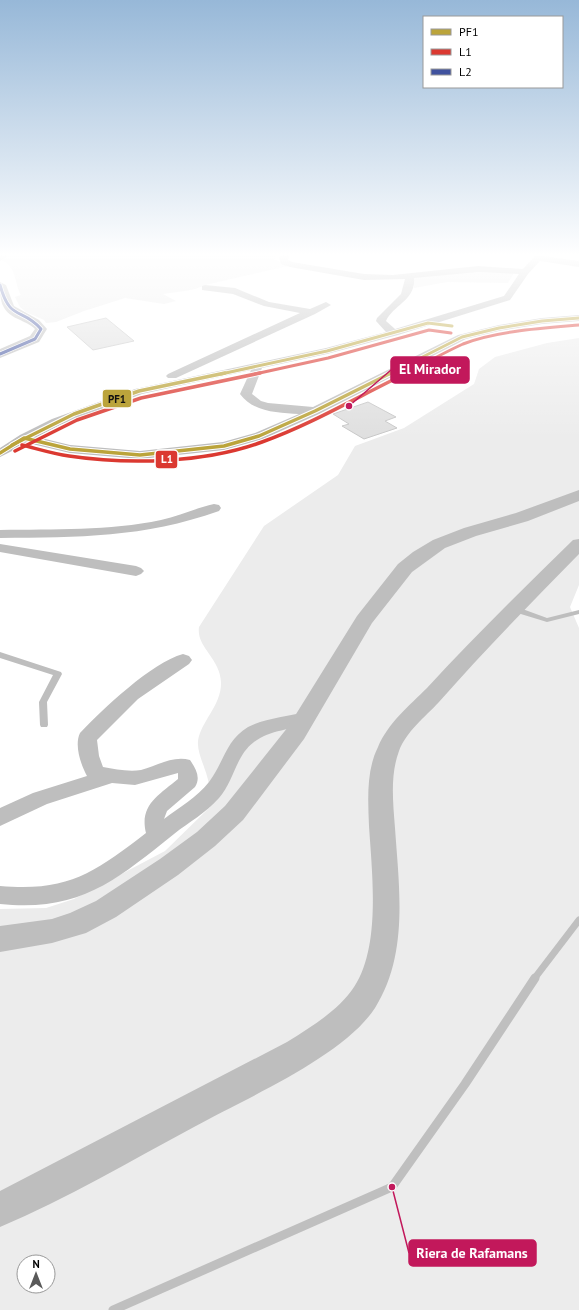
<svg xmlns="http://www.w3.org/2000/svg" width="579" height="1310" font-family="'PT Sans',sans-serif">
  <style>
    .green { fill: #ececec; fill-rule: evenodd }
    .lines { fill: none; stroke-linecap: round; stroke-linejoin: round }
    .stream-far1 { stroke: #bfbfbf; stroke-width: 7 }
    .stream { stroke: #bfbfbf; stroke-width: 9 }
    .building { fill: #dfdfdf; stroke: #c7c7c7 }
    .service { fill: #bebebe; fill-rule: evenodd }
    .minor { fill: #bebebe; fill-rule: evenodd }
    .tertiary { fill: #bebebe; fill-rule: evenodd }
    .bus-1-far1-casing { stroke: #fff; stroke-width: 4.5 }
    .bus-1-casing { stroke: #fff; stroke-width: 5.5 }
    .bus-2-far1-casing { stroke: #fff; stroke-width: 4.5 }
    .bus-2-casing { stroke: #fff; stroke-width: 5.5 }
    .bus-3-casing { stroke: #fff; stroke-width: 4.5 }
    .bus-1-far1 { stroke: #bba43b; stroke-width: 3 }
    .bus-1 { stroke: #bba43b; stroke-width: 3.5 }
    .bus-2-far1 { stroke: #db3931; stroke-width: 3 }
    .bus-2 { stroke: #db3931; stroke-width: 3.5 }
    .bus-3 { stroke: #40529e; stroke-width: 3 }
    .leader { fill: none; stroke: #c2185b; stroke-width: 1.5 }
    .callout-dot { fill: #c2185b; stroke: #fff; stroke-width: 1.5 }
    .callout { fill: #c2185b; stroke: #c2185b; stroke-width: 1.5 }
    .callout-label { font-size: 14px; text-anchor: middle; font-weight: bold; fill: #fff }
    .line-badge { stroke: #fff; stroke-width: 1.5 }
    .badge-label { font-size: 11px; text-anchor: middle; font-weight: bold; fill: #fff }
    .pale-badge-label { font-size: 11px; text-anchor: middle; font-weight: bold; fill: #111 }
  </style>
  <rect width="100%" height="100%" fill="#fff"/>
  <g class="green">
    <path d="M 0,255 L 278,255 L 274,259 L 288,266 L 205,285 C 194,291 176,292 163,294 L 176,301 L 164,304 L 125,298 L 84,311 L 56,322 L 46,323 L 44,320 L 26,312 L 20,307 L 15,297 L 21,295 C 14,283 17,265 0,260 Z"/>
    <polygon points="465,272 514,273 508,283 447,282 414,288 414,277"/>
    <path d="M 579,338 L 579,585 L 570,607 L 579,628 L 579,1310 L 0,1310 L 0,909 L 46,908 L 74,899 L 165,851 L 210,807 C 210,796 210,786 207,776 C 204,765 197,752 198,741 C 201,721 222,705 221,682 C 220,658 196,647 199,627 L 264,526 L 338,475 L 355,446 L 404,428 L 474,384 L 479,369 L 495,357 L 547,343 ZM 24,1262 L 48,1262 L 48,1286 L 24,1286 Z"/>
  </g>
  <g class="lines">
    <polyline class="stream-far1" points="534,979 579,920"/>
    <polyline class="stream" points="113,1310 392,1187 465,1084 535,978"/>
  </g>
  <g class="building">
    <polygon points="106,318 134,341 93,350 67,327"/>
    <polygon points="368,402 396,417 385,421 397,428 364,439 342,426 349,424 333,414"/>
  </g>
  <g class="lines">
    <g class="service">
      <polygon points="511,607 517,607 547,618 579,610 579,614 547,622 511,611 510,609"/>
      <polygon points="0,652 61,672 62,674 47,702 48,725 47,727 41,727 40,725 39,702 53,675 0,658"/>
    </g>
    <g class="minor">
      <polygon points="0,255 9,255 0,261"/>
      <path d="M 280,255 L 289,255 L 288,260 L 292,262 L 364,274 L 393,275 L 478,266 L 523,269 L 536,255 L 579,261 L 579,267 L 540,261 L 528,274 L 510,300 L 398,335 L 327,354 L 262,368 L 252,394 L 261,401 L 268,403 L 313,407 L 458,335 L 499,325 L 542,318 L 579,315 L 579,321 L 542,324 L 499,331 L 466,339 L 319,414 L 263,439 L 224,450 L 140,459 L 70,453 L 28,443 L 0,457 L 0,448 L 20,435 L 52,419 L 135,389 L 326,348 L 386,332 L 376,321 L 377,318 L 401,294 L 405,279 L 364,280 L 290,267 L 281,264 L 279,258 ZM 478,272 L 519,274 L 504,296 L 395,329 L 386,321 C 393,305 416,300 414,278 ZM 251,370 L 240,394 C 253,412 278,413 299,414 L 255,433 L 223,442 L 140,451 L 70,445 L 37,437 L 60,425 L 142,394 Z"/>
      <polygon points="205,285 235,288 269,302 310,309 326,302 331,305 315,314 176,378 168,378 166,376 168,374 300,313 264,306 233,294 202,290 202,286"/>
      <path d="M 214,504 L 219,505 L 221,508 L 219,511 C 143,538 79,537 0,538 L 0,530 C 54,529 109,531 161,520 C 179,516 196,508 214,504 Z"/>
      <polygon points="0,544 136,566 141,568 144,571 141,574 136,576 0,552"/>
      <path d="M 183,654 L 189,656 L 192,660 L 189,664 L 138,699 L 97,740 L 99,756 L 103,767 C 115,769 128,772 141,770 C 157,766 173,755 190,760 C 196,769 201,777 195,787 L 167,811 L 164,819 C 180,807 197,797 209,782 C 224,762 226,740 248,727 C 265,718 287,717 305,712 L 311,714 L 314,719 L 311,724 C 292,729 270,730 254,742 C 236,755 234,781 219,798 C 206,813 189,822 174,834 C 115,881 80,912 0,904 L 0,886 C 68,892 94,873 146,833 C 139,805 159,795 178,779 L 178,773 L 135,785 L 112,783 L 47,804 L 0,826 L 0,808 L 33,793 L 87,776 C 81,765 74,745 80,733 C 103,709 151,663 183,654 Z"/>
    </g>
    <g class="tertiary">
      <path d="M 0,282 L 6,285 L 14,306 L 39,320 L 47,329 L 39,342 L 0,358 L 0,349 L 30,336 L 35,329 C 30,324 24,322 18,319 C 0,311 0,299 0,282 Z"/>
      <polygon points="579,490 579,501 528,521 476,536 445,548 412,572 372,623 304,739 243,820 215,846 178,875 116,917 86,933 52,943 0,952 0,926 52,919 70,913 96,901 160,859 197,832 225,806 288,727 357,616 398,564 413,552 433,540 464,528 516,513"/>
      <path d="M 579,539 L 579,554 C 531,603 484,651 439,702 C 425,717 406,732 399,751 C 390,775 393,802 395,828 C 399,887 409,954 375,1008 C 343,1057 246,1098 194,1127 C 130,1161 67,1199 0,1227 L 0,1191 L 287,1042 C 311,1027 338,1011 354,987 C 381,946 372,874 369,826 C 368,800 366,771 378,747 C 388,723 409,706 427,688 C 474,637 523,589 573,540 Z"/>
    </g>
    <defs>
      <g id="bus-1-far1">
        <polyline points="221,374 327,351 428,323 452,326"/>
        <polyline points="389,374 462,337 499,328 542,321 579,318"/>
      </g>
      <g id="bus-1">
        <polyline points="12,445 74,414 139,391 225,373"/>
        <polyline points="0,453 24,438 70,449 140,455 224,446 259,436 315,411 391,373"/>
      </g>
      <g id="bus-2-far1">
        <polyline points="255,374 328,358 429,330 451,333"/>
        <path d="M 405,374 C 424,364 443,353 463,344 C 496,331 544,328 579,325"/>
      </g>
      <g id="bus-2">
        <path d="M 22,445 C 38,449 54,454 69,456 C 129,465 205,463 262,442 C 312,424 359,396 407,373"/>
        <polyline points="15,451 77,420 141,398 260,373"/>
      </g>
      <path id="bus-3" d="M 0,285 C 10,322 22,307 41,329 L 35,339 L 0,354"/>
    </defs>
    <use href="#bus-1-far1" class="bus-1-far1-casing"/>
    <use href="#bus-1" class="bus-1-casing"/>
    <use href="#bus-2-far1" class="bus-2-far1-casing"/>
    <use href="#bus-2" class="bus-2-casing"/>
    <use href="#bus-3" class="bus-3-casing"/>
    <use href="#bus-1-far1" class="bus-1-far1"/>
    <use href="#bus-1" class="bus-1"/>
    <use href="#bus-2-far1" class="bus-2-far1"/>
    <use href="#bus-2" class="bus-2"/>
    <use href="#bus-3" class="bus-3"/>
  </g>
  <linearGradient id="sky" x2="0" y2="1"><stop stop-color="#97b8d8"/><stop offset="0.58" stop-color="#fff"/><stop offset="1" stop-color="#fff" stop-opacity="0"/></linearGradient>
  <rect width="579" height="439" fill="url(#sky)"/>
  <path class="leader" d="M349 406L391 370M392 1187L409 1253"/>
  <g class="callout-dot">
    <circle cx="349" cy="406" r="4"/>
    <circle cx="392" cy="1187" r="4"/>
  </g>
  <g class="callout">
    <rect x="391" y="357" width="78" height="26" rx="4"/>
    <rect x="409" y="1240" width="127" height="26" rx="4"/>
  </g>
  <g class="callout-label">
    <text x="430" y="374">El Mirador</text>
    <text x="472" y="1258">Riera de Rafamans</text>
  </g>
  <g class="line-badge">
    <rect x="102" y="389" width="30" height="19" rx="4" fill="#bba43b"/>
    <rect x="155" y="450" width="23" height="19" rx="4" fill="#db3931"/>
  </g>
  <g class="badge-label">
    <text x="167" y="463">L1</text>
  </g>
  <g class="pale-badge-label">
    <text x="117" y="403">PF1</text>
  </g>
  <rect x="423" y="16" width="140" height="72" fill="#ffffff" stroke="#999999"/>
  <rect x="431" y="29" width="20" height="6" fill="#bba43b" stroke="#999999"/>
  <text x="459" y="36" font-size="12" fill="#000000">PF1</text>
  <rect x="431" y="49" width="20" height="6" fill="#db3931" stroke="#999999"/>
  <text x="459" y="56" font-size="12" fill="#000000">L1</text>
  <rect x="431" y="69" width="20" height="6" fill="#40529e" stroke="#999999"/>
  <text x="459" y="76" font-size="12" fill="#000000">L2</text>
  <g transform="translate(36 1274)"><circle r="19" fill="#ffffff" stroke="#999999"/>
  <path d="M0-3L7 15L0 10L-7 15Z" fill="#595959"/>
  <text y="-6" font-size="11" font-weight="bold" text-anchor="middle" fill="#000000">N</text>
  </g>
</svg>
